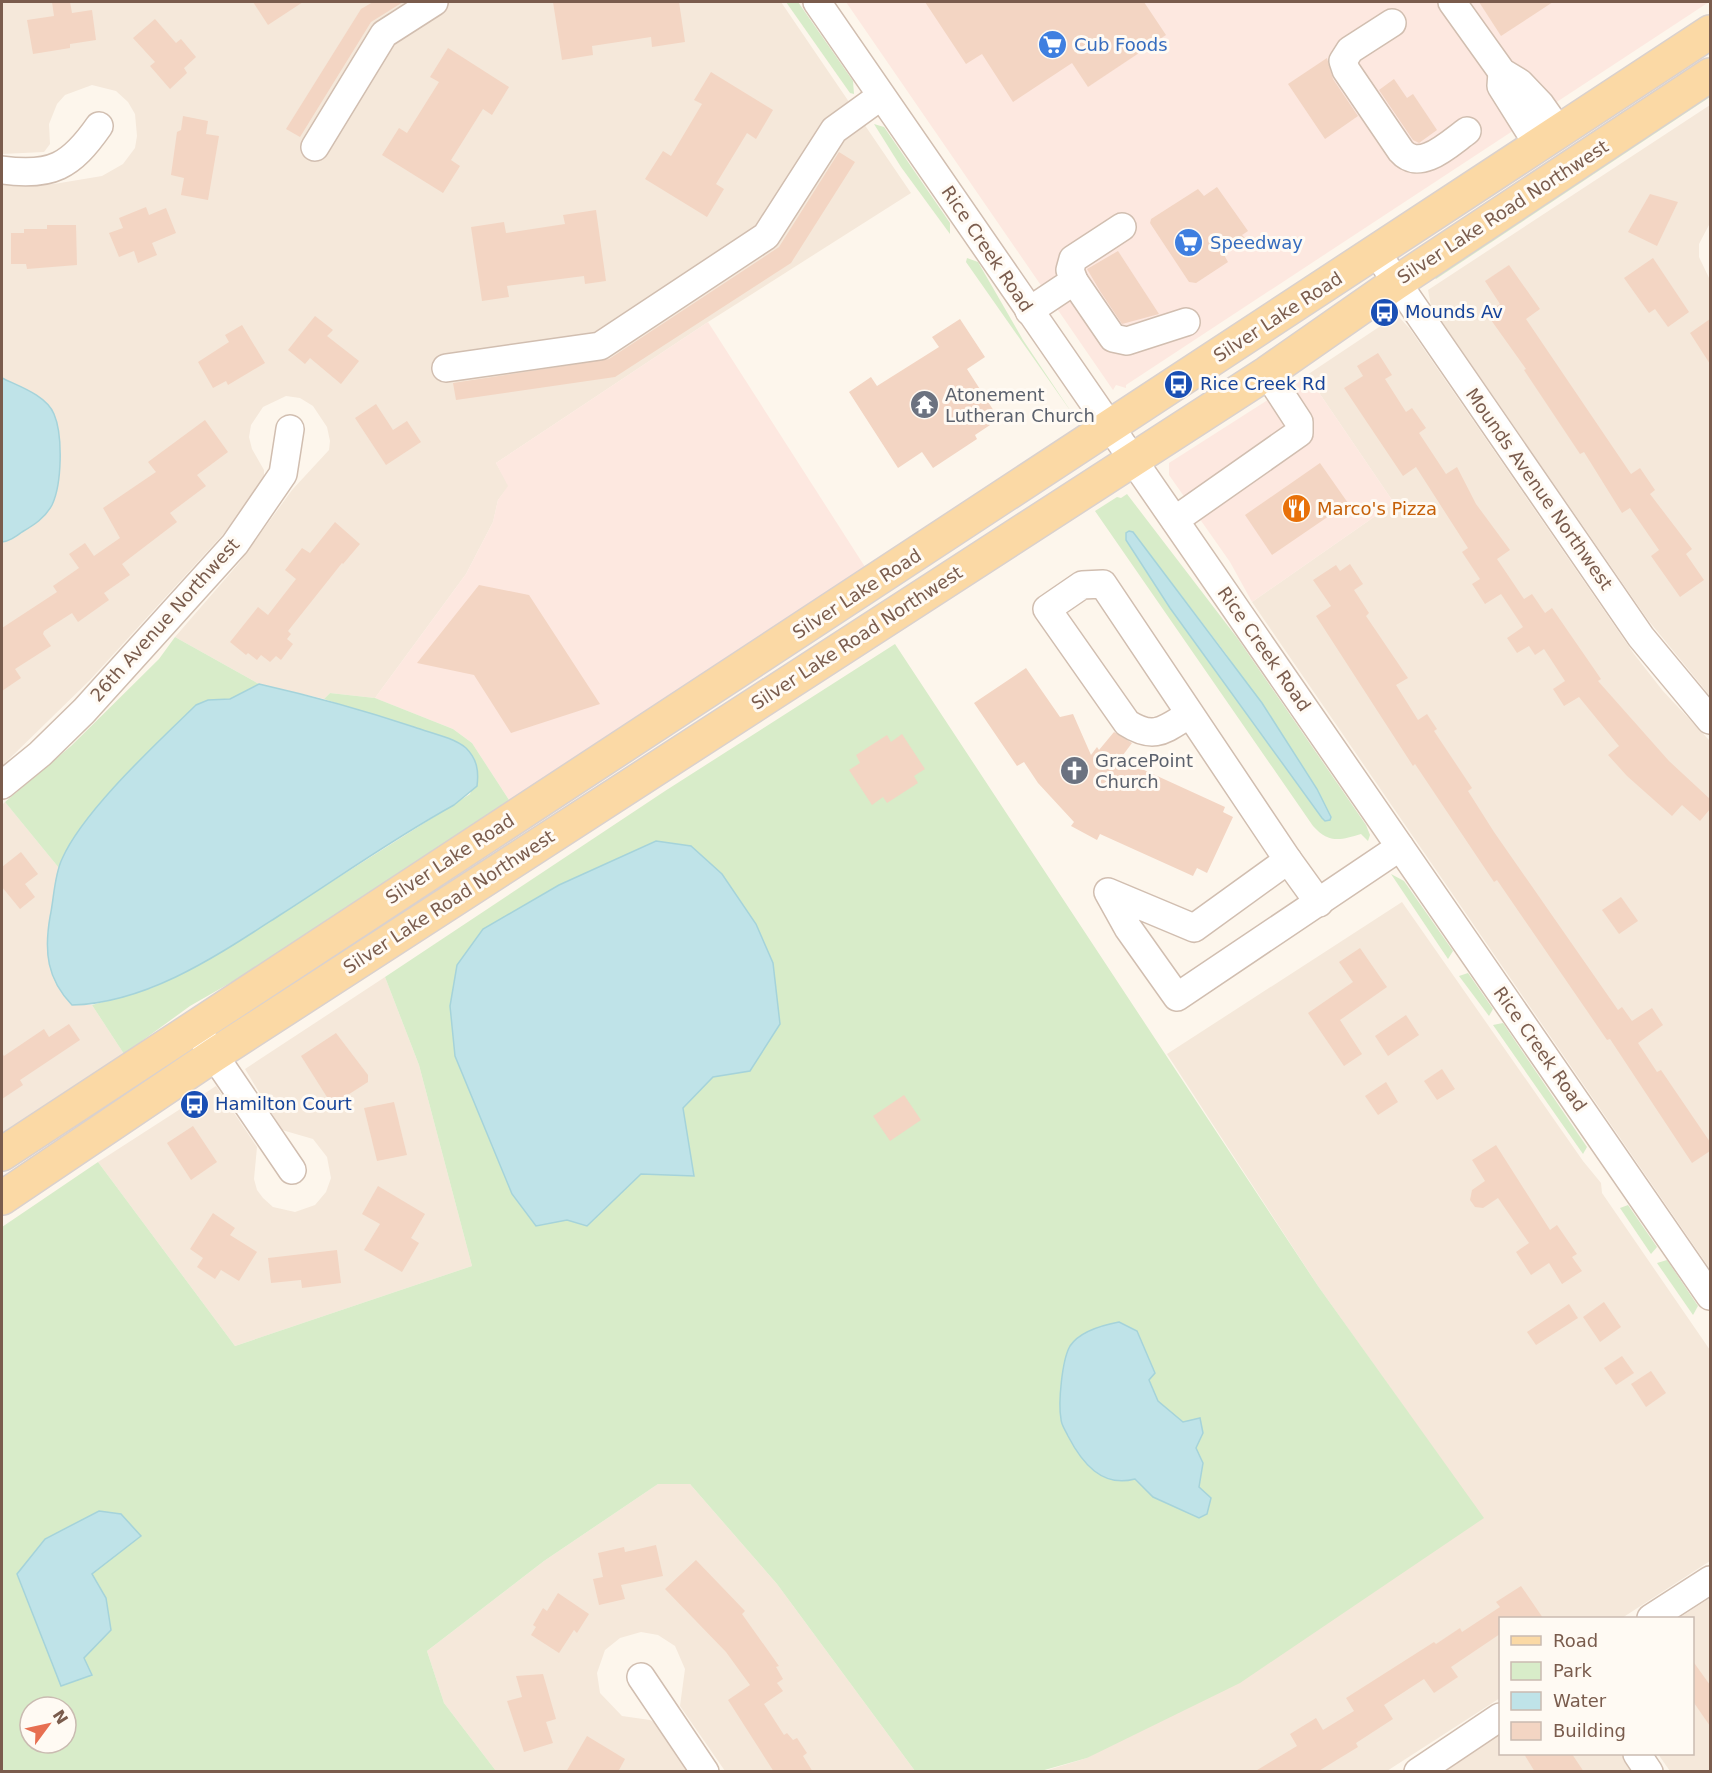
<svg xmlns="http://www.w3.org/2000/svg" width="1712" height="1773" font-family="'DejaVu Sans',sans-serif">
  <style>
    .residential { fill: #f5e8da }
    .commercial { fill: #fde8e0 }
    .green { fill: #d8ecc9; fill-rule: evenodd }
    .water { fill: #bfe3e8; stroke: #a5d3da; stroke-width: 1.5 }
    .building { fill: #f3d5c3 }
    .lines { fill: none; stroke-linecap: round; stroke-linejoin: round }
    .minor-casing { stroke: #d1beb0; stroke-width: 30 }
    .major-casing { stroke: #dad1cd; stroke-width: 36 }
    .minor { stroke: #fff; stroke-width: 27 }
    .major { stroke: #fbd9a5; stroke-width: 33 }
    .labels { text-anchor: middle; stroke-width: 6; stroke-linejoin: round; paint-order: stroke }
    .shop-label { font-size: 18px; fill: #366cbe; stroke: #fffaf3; text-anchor: start }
    .street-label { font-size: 18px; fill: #7a5c4d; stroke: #fffaf3 }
    .transit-label { font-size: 18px; fill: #164399; stroke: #fffaf3; text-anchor: start }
    .worship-label { font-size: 18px; fill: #5b616d; stroke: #fffaf3; text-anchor: start }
    .food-label { font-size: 18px; fill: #c56008; stroke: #fffaf3; text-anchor: start }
  </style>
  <rect width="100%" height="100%" fill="#fdf6ec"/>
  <g class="residential">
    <polygon points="2,2 781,2 911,193 708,322 496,463 509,486 498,500 493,522 466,574 375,698 330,693 324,699 259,684 175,637 239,563 292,490 329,450 330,441 327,427 313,406 300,398 286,396 263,407 251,425 249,437 252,449 264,470 264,477 246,509 90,680 2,766 2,184 54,184 102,176 123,164 135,148 137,136 135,114 128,102 116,91 92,85 65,95 57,104 49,124 50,144 44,152 2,154"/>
    <polygon points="1710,105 1710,223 1699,244 1699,257 1710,280 1710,696 1648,620 1431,306 1428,290"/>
    <polygon points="1394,317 1399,317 1410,329 1634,654 1663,691 1710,741 1710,1269 1252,602 1394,503 1307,375"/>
    <polygon points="5,802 59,868 47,935 72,1005 92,1005 124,1054 2,1135 2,805"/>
    <polygon points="1402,902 1583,1161 1601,1183 1602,1193 1710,1350 1710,1561 1622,1618 1500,1618 1500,1698 1387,1771 1041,1772 1087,1758 1483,1518 1318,1286 1167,1054"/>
    <polygon points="385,977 419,1065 472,1266 235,1346 98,1162 216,1086 257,1147 254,1179 257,1190 263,1198 273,1207 295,1212 315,1205 326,1192 331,1178 327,1157 313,1139 282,1130 245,1069"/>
    <polygon points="658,1484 690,1484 777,1584 915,1771 725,1771 680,1706 685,1669 675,1646 658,1635 641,1632 620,1638 605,1650 597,1673 600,1693 622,1716 650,1720 656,1723 689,1771 496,1771 444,1703 427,1651 544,1561"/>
    <polygon points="1710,1598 1710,1771 1670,1771 1658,1754 1692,1754 1692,1618 1679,1618"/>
    <polygon points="1500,1734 1500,1754 1621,1754 1633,1771 1442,1772"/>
  </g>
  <g class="commercial">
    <polygon points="846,2 1709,2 1126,385 1126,388 1116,385 1113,390"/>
    <polygon points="708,322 867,570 511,803 472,743 453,729 375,698 466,574 493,522 498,500 508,486 496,463"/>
    <polygon points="1307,375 1394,503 1252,602 1230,562 1169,475 1169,463"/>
  </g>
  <g class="green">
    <polygon points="786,2 798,2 853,81 854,94 850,93"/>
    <polygon points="1710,91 1710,97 1436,279 1433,276"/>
    <polygon points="874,124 884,127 950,223 950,234 901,167"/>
    <polygon points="967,258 978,262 1023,340 1074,416 966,262"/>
    <path d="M 1127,494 L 1238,639 L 1366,825 L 1370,835 L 1368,841 L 1361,834 C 1341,840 1329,844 1313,826 L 1095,511 L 1117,497 L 1121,498 ZM 1133,532 L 1226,654 L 1317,789 L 1331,816 L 1330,820 L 1325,821 L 1322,818 L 1170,608 L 1126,540 Z"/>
    <path d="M 175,637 L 259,684 L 230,699 L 217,699 L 196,705 C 159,741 73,821 59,868 L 5,802 L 71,746 L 159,659 Z"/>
    <path d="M 895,644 L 1318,1286 L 1484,1518 L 1240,1683 L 1087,1758 L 1041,1771 L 915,1771 L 777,1584 L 690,1484 L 658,1484 L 544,1561 L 427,1651 L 444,1703 L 496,1771 L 2,1772 L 2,1227 L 98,1162 L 235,1346 L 472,1266 L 419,1065 L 385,977 L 665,791 ZM 30,1707 L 66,1707 L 66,1743 L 30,1743 Z"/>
    <path d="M 330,693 L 375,698 L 453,729 L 472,743 L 511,803 L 244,975 L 190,1006 L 124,1054 L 92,1005 L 152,988 L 221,952 L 470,794 C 479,771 481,767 465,747 L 324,699 Z"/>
    <polygon points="1391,874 1404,881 1453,951 1448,959"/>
    <polygon points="1468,973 1493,1009 1489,1016 1459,976"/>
    <polygon points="1503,1023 1587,1147 1583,1154 1493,1025"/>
    <polygon points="1628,1205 1657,1247 1651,1254 1620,1208"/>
    <polygon points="1667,1260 1698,1306 1693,1315 1657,1263"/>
  </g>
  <g class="water">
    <path d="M 2,378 C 18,386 46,395 54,414 C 63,435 62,484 52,505 C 45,518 34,525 22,532 C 15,537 10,541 2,542 Z"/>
    <polygon points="1129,531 1133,532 1262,703 1317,789 1331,817 1330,820 1325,821 1322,818 1170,608 1126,540 1126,533"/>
    <path d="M 259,684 C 312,696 363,710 414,727 C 430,733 453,737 466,748 C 477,759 479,771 477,786 L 454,805 C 394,838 338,878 280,915 C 218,955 148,1003 72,1005 C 47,979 44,952 50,917 C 54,899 54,876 62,859 C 83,811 157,743 196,705 L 208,700 L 230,699 Z"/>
    <polygon points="656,841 691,846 722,874 756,924 773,963 780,1024 750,1071 713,1077 683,1108 694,1176 641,1174 587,1226 567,1220 536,1226 512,1194 455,1056 450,1006 457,965 483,929 559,885"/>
    <path d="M 1119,1322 L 1137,1331 L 1155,1373 L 1149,1380 L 1158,1401 L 1183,1422 L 1200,1418 L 1203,1433 L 1196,1448 L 1203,1463 L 1199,1487 L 1211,1498 L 1207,1514 L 1199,1518 L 1153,1497 L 1135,1479 C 1102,1488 1082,1463 1068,1436 C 1066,1431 1061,1425 1061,1419 C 1058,1403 1062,1360 1070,1346 C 1080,1331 1103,1325 1119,1322 Z"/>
    <polygon points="99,1511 121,1514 141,1536 92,1574 106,1598 111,1630 84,1658 92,1675 61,1686 17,1574 45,1539"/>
  </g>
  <g class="building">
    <polygon points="52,2 70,2 72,13 92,10 96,40 70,44 70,48 33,54 27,20 54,16"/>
    <polygon points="253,2 303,2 268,25"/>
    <polygon points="373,2 403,2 371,22 300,137 286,129 361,9"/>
    <polygon points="553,2 679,2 685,42 652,47 651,37 592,46 593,55 562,60"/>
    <polygon points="925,2 1144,2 1166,35 1088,87 1072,63 1013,102 982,54 966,64"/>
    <polygon points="1479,2 1553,2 1501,36"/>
    <polygon points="155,19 176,43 181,39 196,57 184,68 187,73 170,89 150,66 155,62 133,38"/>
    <polygon points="448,48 509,87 492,115 483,109 451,160 460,166 443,193 382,155 399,128 407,133 439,82 430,77"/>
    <polygon points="1327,58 1333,79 1358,116 1325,139 1288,84"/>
    <polygon points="711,72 773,110 756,139 747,133 716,184 724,189 707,217 645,179 663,151 671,156 702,104 694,100"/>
    <polygon points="1394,79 1407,98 1413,94 1437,130 1419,143 1413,140 1379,90"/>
    <polygon points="183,116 208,121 206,134 219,136 208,200 181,195 184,178 171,175 177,132 181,130"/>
    <polygon points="839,152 855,162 791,263 615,377 456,400 453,383 609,359 779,247"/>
    <polygon points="1217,187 1248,231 1242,235 1245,238 1223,253 1228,262 1196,283 1189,282 1150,223 1151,219 1198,189 1204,196"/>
    <polygon points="1650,194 1678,202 1657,246 1628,232"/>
    <polygon points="146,207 149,215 166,208 176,233 152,243 157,255 138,263 134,251 119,257 109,233 123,228 119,218"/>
    <polygon points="596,210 606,281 585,284 584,276 507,286 509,297 482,301 471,227 504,222 506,233 565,224 563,215"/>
    <polygon points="47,225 76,225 77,265 27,269 26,264 11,264 11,233 24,233 24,229 47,229"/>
    <polygon points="1118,251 1159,314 1122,324 1100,291 1087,269"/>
    <polygon points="1653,258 1689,312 1668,327 1655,309 1649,313 1624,278"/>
    <polygon points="1509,265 1540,309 1526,319 1631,474 1640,468 1655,490 1650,494 1692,549 1686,554 1704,580 1680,597 1651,556 1659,550 1630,508 1622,513 1584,452 1580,454 1524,370 1526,369 1486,313 1500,304 1485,281"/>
    <polygon points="315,316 333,330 327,336 359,361 341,384 310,358 305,364 288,350"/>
    <polygon points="960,319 985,357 967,369 999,419 975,435 977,439 933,468 922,452 898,468 849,392 871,377 877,386 939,347 932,337"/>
    <polygon points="1710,319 1710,364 1690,333"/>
    <polygon points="242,325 265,363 228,385 226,381 213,388 198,362 229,342 225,335"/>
    <polygon points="1378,353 1392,375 1385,379 1406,412 1412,408 1426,428 1419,433 1446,474 1457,467 1476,504 1510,550 1497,559 1524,599 1532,594 1545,613 1552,608 1601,679 1598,681 1669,761 1710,799 1710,809 1700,821 1682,805 1672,816 1627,776 1608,755 1619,746 1579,697 1564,706 1553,689 1565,681 1544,649 1535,655 1529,646 1517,653 1507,638 1523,627 1501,594 1485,604 1472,584 1480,579 1462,552 1468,548 1416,467 1403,476 1344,388 1363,376 1357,366"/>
    <polygon points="376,404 393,430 407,421 421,442 386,465 355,418"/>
    <polygon points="205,420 228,452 197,475 206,486 170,513 177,522 122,564 130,575 104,593 109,600 78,622 72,613 44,631 43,634 51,646 15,669 21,678 2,691 2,628 57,592 53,586 79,568 69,554 85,543 94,556 120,538 103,508 156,472 148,462"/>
    <polygon points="1320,463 1348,503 1272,555 1245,515"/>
    <polygon points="335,522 360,544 343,564 342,563 288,631 291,634 287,639 293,644 281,660 276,656 270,662 261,655 257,660 248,653 246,655 230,642 258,607 268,615 296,579 285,570 302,548 310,553"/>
    <polygon points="1350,564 1363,584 1354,590 1369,613 1366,616 1408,678 1396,685 1418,720 1427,714 1437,729 1434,731 1472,788 1468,791 1494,832 1618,1010 1622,1007 1632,1021 1652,1008 1663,1025 1638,1043 1657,1072 1661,1070 1710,1142 1710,1151 1692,1163 1610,1039 1607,1040 1497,880 1494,882 1415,764 1413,766 1316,616 1331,606 1313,580 1336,565 1340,571"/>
    <polygon points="479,585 529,595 600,704 511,733 474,675 417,663"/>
    <polygon points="1026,668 1060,717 1073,714 1091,755 1097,747 1099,750 1114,732 1132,743 1120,759 1225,807 1223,812 1233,817 1207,873 1197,868 1193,876 1100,834 1097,840 1071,826 1074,822 1038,783 1024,762 1017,766 974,703"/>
    <polygon points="902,734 925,769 914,776 918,783 887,803 883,797 872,805 849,770 860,763 856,755 887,735 891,742"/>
    <polygon points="21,852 38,874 25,884 35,897 20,909 2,887 2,867"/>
    <polygon points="1621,897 1638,921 1619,934 1602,910"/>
    <polygon points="1360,948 1387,987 1340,1020 1362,1054 1344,1066 1308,1013 1353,982 1339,962"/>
    <polygon points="1406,1015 1419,1035 1388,1056 1375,1036"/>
    <polygon points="69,1024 80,1040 20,1080 23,1085 2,1099 2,1053 4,1056 44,1029 49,1037"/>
    <polygon points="336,1033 368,1075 368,1082 332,1105 301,1056"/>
    <polygon points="1442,1069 1455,1089 1437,1100 1424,1081"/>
    <polygon points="1386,1082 1398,1102 1378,1115 1365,1096"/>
    <polygon points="904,1095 921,1120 890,1141 873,1116"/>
    <polygon points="394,1102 407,1155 377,1161 364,1108"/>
    <polygon points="193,1126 217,1162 191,1180 167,1143"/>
    <polygon points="1496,1145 1550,1230 1557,1225 1577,1254 1572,1257 1582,1271 1562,1284 1549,1263 1531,1275 1516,1252 1529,1243 1498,1198 1483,1208 1475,1207 1470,1200 1472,1190 1485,1181 1472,1160"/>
    <polygon points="378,1186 425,1214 411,1238 419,1243 402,1272 364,1250 380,1224 362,1214"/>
    <polygon points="213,1213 235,1228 230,1235 257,1252 239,1281 221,1270 215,1279 197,1267 203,1258 190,1249"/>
    <polygon points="337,1250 341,1283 302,1288 301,1280 271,1283 268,1258"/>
    <polygon points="1604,1302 1621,1327 1600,1342 1583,1317"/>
    <polygon points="1569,1304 1578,1318 1536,1345 1527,1332"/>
    <polygon points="1622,1356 1634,1373 1616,1385 1604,1368"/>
    <polygon points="1651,1371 1666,1393 1646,1407 1631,1384"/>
    <polygon points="656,1545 663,1576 621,1585 625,1599 599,1605 593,1579 603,1577 598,1553 624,1547 625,1552"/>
    <polygon points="696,1560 745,1611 742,1614 779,1666 776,1667 783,1679 777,1683 783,1691 764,1704 784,1735 787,1733 793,1740 797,1738 807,1753 803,1756 813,1772 774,1772 728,1700 750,1685 726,1652 665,1589"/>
    <polygon points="1521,1586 1543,1618 1500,1618 1500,1634 1451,1667 1458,1677 1434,1693 1424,1679 1384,1705 1393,1719 1356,1743 1358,1747 1317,1772 1254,1772 1297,1746 1290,1734 1316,1718 1323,1730 1354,1711 1346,1698 1434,1642 1436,1644 1460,1628 1462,1632 1500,1607 1496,1602"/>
    <polygon points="558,1593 589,1614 577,1633 574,1630 559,1653 531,1635 536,1627 533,1625 543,1608 547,1611"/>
    <polygon points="1692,1660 1710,1685 1710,1726 1692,1700"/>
    <polygon points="543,1674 556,1719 546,1722 553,1743 524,1752 507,1701 522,1697 516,1676"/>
    <polygon points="587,1736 625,1759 618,1772 566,1772"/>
    <polygon points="1524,1754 1572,1754 1584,1772 1535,1772"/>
  </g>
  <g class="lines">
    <defs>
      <g id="minor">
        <polyline points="817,2 1710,1296"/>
        <polyline points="1452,2 1502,72 1520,83 1540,104 1559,131"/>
        <path d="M 1392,23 L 1350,50 L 1343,61 L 1346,70 L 1401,151 C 1420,173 1450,143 1467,131"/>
        <polyline points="1502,72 1501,86 1538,145"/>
        <polyline points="315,147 384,34 434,2"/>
        <path d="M 2,170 C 52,177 71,166 99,126"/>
        <polyline points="1376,252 1641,637 1710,720"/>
        <polyline points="1074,281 1113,338 1127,341 1186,322"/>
        <polyline points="1029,311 1074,281 1070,270 1073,259 1122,227"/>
        <polyline points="446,368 600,346 766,236 834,130 881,96"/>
        <polyline points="1175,520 1299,433 1299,422 1267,373"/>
        <path d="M 1190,714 C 1165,729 1155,741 1127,723 L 1047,609 L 1082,585 L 1103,584 L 1288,860 L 1194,928 L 1108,892 L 1128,928 L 1177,997 L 1400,847"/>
        <polyline points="2,785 40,754 84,711 235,544 283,474 290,429"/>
        <polyline points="1288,860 1319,903"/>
        <polyline points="203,1039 292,1170"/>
        <polyline points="1651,1618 1710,1580"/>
        <polyline points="641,1677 705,1772"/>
        <polyline points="1637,1754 1649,1772"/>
        <polyline points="1418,1772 1500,1717"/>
      </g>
      <g id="major">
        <polyline points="2,1154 1710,32"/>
        <polyline points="2,1198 214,1055 1267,373 1396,283 1710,75"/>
      </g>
    </defs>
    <use href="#minor" class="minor-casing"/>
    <use href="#major" class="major-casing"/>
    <use href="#minor" class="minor"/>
    <use href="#major" class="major"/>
  </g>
  <defs>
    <symbol id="supermarket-disc" viewBox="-11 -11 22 22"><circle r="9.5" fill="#3f7fe0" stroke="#fffaf3"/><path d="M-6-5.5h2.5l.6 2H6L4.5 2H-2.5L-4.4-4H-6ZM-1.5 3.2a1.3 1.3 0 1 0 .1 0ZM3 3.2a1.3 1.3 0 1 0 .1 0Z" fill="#fff"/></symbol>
    <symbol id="bus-disc" viewBox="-11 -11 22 22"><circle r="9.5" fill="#1a4fb4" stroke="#fffaf3"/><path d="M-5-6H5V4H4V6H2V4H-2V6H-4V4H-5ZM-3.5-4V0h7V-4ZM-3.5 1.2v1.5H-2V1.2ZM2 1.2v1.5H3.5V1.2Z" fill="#fff"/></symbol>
    <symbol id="temple-disc" viewBox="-11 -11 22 22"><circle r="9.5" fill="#6b7280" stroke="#fffaf3"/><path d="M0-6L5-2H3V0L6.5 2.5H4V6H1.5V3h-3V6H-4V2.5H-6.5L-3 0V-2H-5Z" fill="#fff"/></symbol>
    <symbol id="restaurant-disc" viewBox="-11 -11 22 22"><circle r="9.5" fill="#e8710a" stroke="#fffaf3"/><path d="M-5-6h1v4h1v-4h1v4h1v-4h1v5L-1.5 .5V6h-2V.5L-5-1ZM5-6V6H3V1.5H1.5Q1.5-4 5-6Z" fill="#fff"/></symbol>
    <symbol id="church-disc" viewBox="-11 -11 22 22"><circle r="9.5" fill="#6b7280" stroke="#fffaf3"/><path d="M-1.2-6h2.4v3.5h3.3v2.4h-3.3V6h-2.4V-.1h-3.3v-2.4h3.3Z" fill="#fff"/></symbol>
  </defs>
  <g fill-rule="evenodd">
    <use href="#supermarket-disc" x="1036" y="28" width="33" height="33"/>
    <use href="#supermarket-disc" x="1172" y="226" width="33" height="33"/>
    <use href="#bus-disc" x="1368" y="296" width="33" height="33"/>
    <use href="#bus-disc" x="1162" y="368" width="33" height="33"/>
    <use href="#temple-disc" x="908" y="388" width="33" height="33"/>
    <use href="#restaurant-disc" x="1280" y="492" width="33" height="33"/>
    <use href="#church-disc" x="1058" y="754" width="33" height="33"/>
    <use href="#bus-disc" x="178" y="1088" width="33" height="33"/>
  </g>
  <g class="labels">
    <g class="shop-label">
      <text x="1074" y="51">Cub Foods</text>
      <text x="1210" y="249">Speedway</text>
    </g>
    <g class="street-label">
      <text transform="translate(1503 212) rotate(-33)" y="6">Silver Lake Road Northwest</text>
      <text transform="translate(987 249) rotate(56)" y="6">Rice Creek Road</text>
      <text transform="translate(1278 317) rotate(-33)" y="6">Silver Lake Road</text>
      <text transform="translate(1539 489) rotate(55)" y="6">Mounds Avenue Northwest</text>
      <text transform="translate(857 594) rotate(-33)" y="6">Silver Lake Road</text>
      <text transform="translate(165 620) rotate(-48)" y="6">26th Avenue Northwest</text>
      <text transform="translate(857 638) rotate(-33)" y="6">Silver Lake Road Northwest</text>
      <text transform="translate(1264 649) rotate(55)" y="6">Rice Creek Road</text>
      <text transform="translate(450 859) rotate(-33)" y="6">Silver Lake Road</text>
      <text transform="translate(449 902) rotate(-33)" y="6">Silver Lake Road Northwest</text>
      <text transform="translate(1540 1049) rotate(55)" y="6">Rice Creek Road</text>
    </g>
    <g class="transit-label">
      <text x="1405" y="318">Mounds Av</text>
      <text x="1200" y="390">Rice Creek Rd</text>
      <text x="215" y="1110">Hamilton Court</text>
    </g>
    <g class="worship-label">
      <text x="945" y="401">Atonement<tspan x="945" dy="21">Lutheran Church</tspan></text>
      <text x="1095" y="767">GracePoint<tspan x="1095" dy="21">Church</tspan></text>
    </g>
    <g class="food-label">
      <text x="1317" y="515">Marco's Pizza</text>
    </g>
  </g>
  <rect width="1712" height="1773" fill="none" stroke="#7a5c4d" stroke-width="6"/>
  <rect x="1499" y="1617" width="195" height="138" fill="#fffaf3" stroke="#cabbb1" stroke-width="1.5"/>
  <rect x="1511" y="1636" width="30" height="9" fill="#fbd9a5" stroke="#cabbb1" stroke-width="1.5"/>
  <text x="1553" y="1647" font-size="18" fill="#7a5c4d">Road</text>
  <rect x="1511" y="1662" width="30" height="18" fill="#d8ecc9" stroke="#cabbb1" stroke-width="1.5"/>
  <text x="1553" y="1677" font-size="18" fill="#7a5c4d">Park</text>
  <rect x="1511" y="1692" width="30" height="18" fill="#bfe3e8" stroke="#cabbb1" stroke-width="1.5"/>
  <text x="1553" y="1707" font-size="18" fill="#7a5c4d">Water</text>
  <rect x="1511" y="1722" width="30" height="18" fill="#f3d5c3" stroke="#cabbb1" stroke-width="1.5"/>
  <text x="1553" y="1737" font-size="18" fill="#7a5c4d">Building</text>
  <g transform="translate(48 1725) rotate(57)"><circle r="28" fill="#fffaf3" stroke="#cabbb1" stroke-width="1.5"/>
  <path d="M0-4.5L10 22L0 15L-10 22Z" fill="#e76f51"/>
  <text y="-9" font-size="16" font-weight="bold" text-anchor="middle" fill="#7a5c4d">N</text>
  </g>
</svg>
